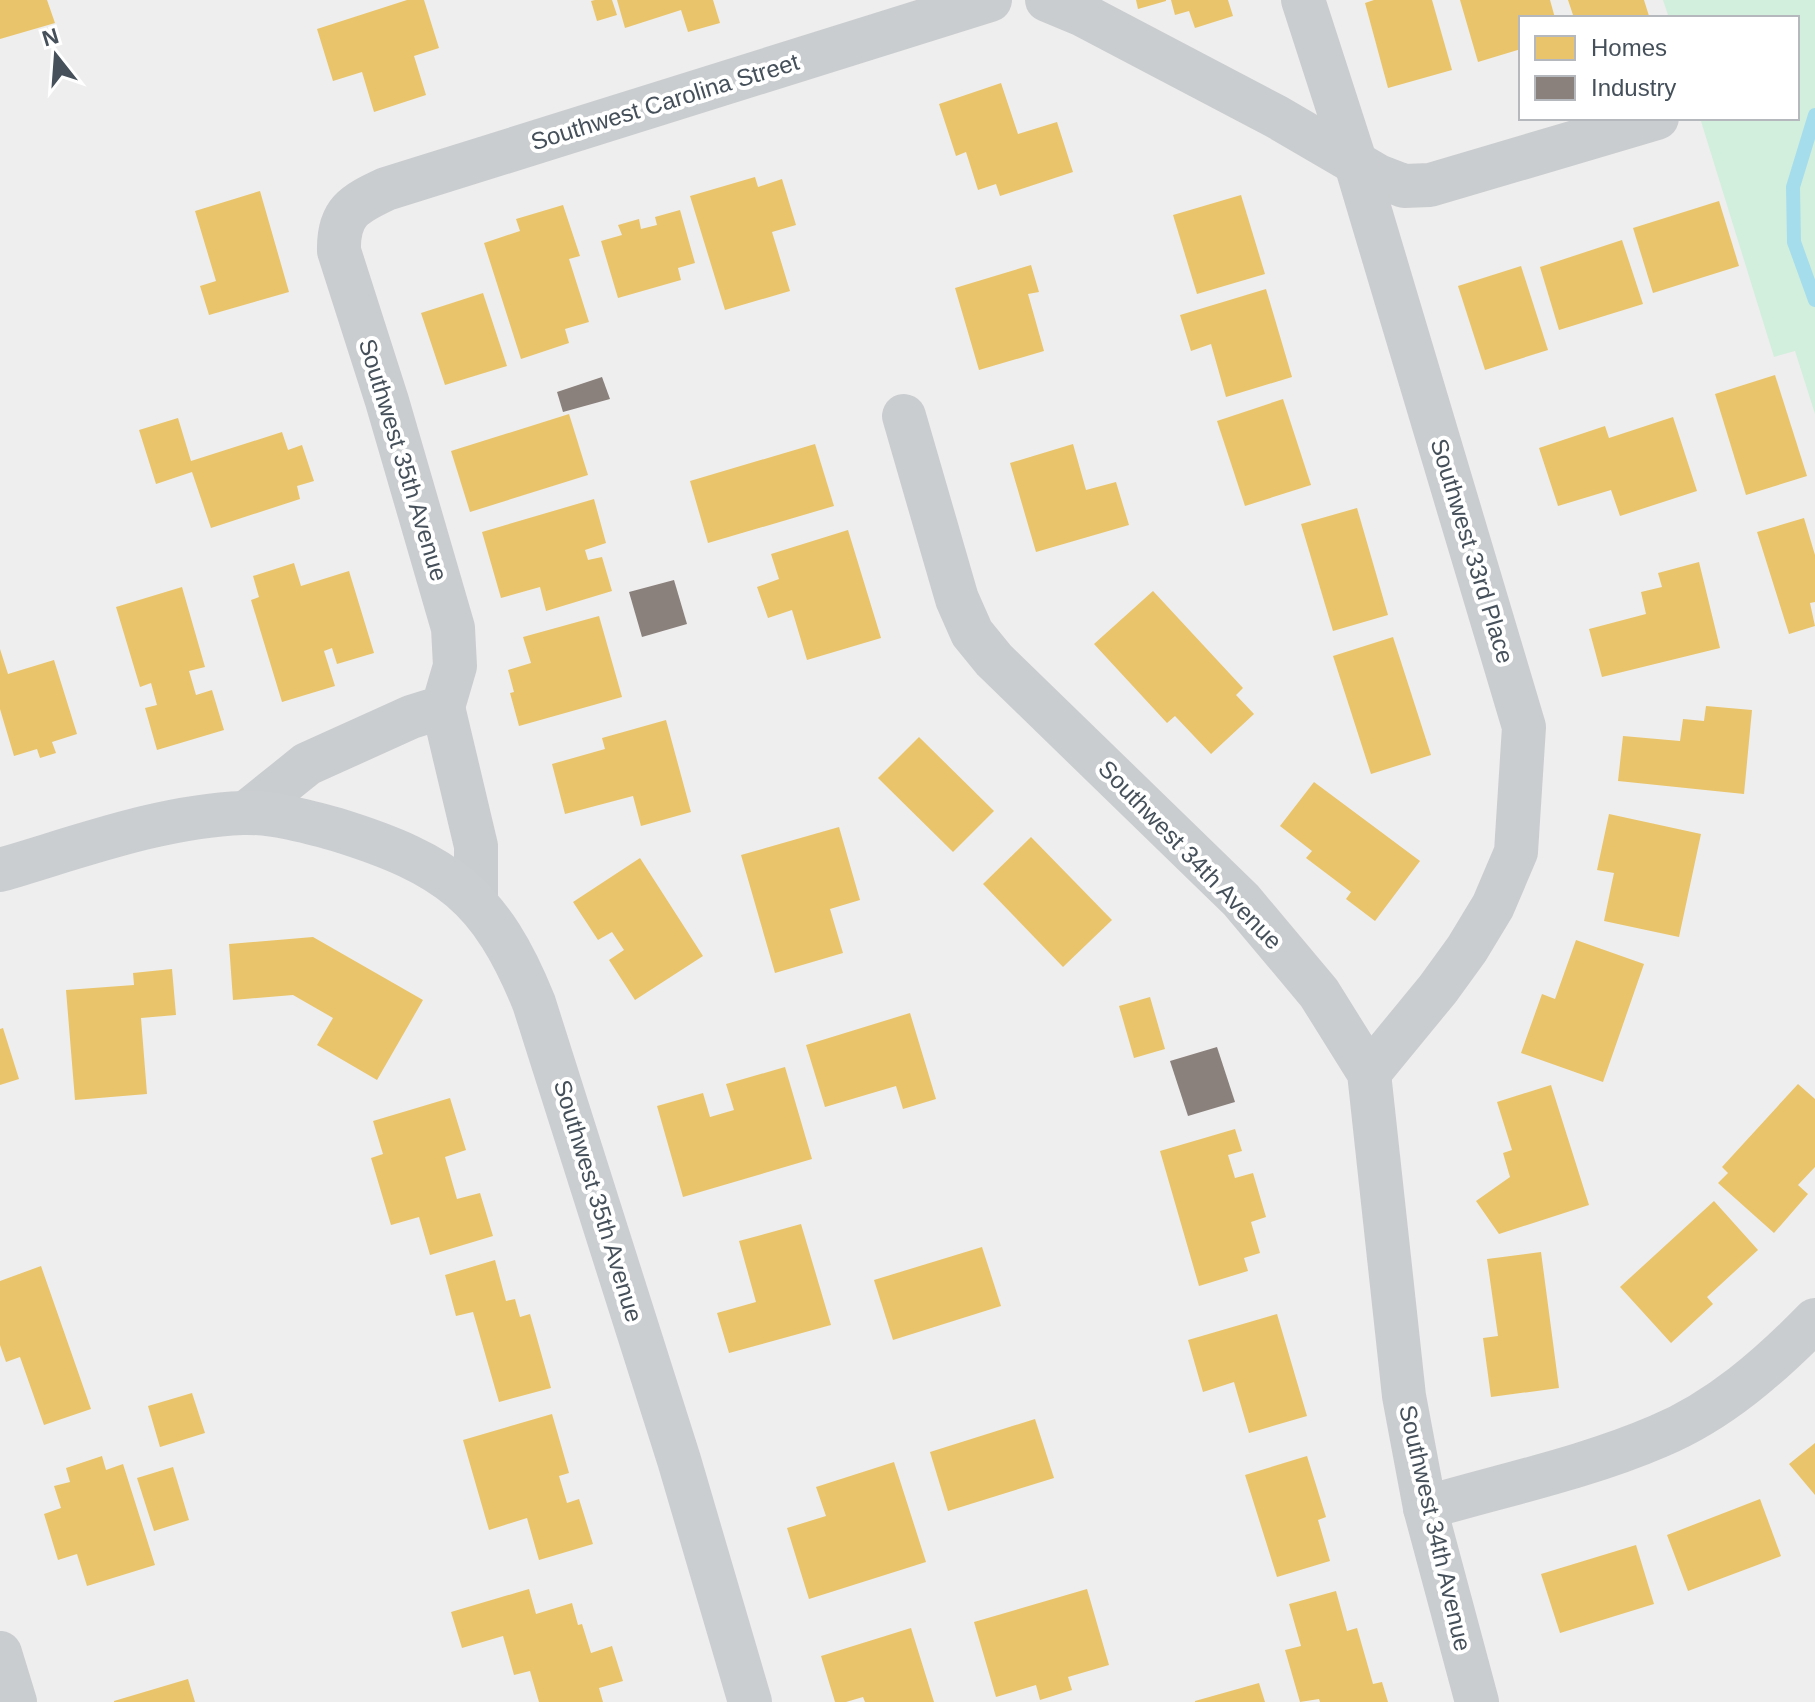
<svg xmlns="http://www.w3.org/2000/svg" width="1815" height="1702" font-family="Helvetica,sans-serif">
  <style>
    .green { fill: #d2efdd }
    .homes { fill: #e9c46a }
    .industry { fill: #8a817c }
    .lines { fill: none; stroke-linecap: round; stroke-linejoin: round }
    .stream { stroke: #a6dded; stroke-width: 14 }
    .street { stroke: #cacdcf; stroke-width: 44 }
    .secondary { stroke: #cbced1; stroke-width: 44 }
    .labels { text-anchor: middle; stroke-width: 8; stroke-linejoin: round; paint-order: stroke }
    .street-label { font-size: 24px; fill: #45505a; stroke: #fff }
  </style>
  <rect width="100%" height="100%" fill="#efeeee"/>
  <polygon class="green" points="1663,0 1815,0 1815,414 1795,351 1774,357 1700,118 1797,118 1797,18 1669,18"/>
  <g class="homes">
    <polygon points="0,0 47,0 55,23 0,39"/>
    <polygon points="407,0 424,0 439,48 414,56 426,95 374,112 362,72 333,81 317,29"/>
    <polygon points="595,0 612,0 617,15 597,21 591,1"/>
    <polygon points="617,0 713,0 720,23 688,32 681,10 625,28"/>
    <polygon points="1136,0 1166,0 1166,1 1138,9"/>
    <polygon points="1171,0 1228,0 1233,16 1195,28 1189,11 1175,15"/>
    <polygon points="1374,0 1432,0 1452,70 1388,88 1365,3"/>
    <polygon points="1460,0 1550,0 1555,18 1521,18 1521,49 1478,62"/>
    <polygon points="1568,0 1644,0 1649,16 1641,18 1574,18"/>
    <polygon points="1001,83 1018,134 1057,122 1073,172 1000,196 996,184 978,190 966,152 956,156 939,104"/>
    <polygon points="755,177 758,187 782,179 796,225 772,232 790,291 725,310 690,196"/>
    <polygon points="260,191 289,292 209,315 200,286 216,281 195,211"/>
    <polygon points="1241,195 1265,274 1197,294 1173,215"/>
    <polygon points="1719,201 1739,266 1653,293 1633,228"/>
    <polygon points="563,205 580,256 569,259 589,322 565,329 569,343 521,359 484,243 520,231 516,219"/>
    <polygon points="680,210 695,263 678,268 681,280 618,298 601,241 622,235 618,225 639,219 641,229 657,225 655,217"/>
    <polygon points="1622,240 1643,304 1559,330 1540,267"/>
    <polygon points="1031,265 1039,292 1028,294 1044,351 979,370 955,288"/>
    <polygon points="1521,266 1548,350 1485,370 1458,286"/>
    <polygon points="1266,289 1292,377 1226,397 1211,344 1191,351 1180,315"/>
    <polygon points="483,293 507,366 445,385 421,313"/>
    <polygon points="1775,375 1807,476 1746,495 1715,394"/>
    <polygon points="1283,399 1311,485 1245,506 1217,421"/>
    <polygon points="569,414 588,475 470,512 451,451"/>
    <polygon points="1673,417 1697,491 1620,516 1611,490 1558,506 1539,448 1605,426 1609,438"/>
    <polygon points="178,418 191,461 282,432 288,450 302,445 314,481 297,486 300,499 211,528 192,472 156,484 139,430"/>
    <polygon points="815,444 834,506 708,543 690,481"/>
    <polygon points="1073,444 1086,490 1116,482 1129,525 1036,552 1010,463"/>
    <polygon points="594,499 606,543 585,550 588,560 602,557 612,591 546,611 540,587 501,598 482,532"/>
    <polygon points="1357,508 1388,615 1333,631 1301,524"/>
    <polygon points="1804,518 1815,555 1815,602 1810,603 1815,626 1789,634 1757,532"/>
    <polygon points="848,530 881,638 807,660 792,610 768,618 757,587 779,579 771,554"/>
    <polygon points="1699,562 1720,648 1602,677 1589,629 1646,614 1641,592 1662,587 1658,573"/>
    <polygon points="294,563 301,586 349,571 374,653 337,664 332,648 324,651 335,686 282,702 251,600 259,597 253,576"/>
    <polygon points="182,587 205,667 189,671 196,695 212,690 224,730 157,750 145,708 157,705 151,683 140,687 116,607"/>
    <polygon points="1153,591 1243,688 1236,695 1254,714 1211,754 1175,716 1167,723 1094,644"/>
    <polygon points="599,616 622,697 519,726 510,693 514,692 508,670 531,663 523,637"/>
    <polygon points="1393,637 1431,755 1371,774 1333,656"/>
    <polygon points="0,649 8,674 54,660 77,734 52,742 56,753 40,758 37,749 14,756 0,709"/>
    <polygon points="1706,706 1752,710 1744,794 1618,781 1623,736 1680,741 1683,719 1704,721"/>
    <polygon points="666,720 691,812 641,826 633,796 565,814 552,764 605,749 602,738"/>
    <polygon points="919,737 994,811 953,852 878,778"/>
    <polygon points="1314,782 1420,861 1375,921 1346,899 1351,892 1306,858 1312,851 1280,826"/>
    <polygon points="1609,814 1701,834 1679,937 1604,921 1614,873 1597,870"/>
    <polygon points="839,827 860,900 830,909 843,953 775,973 741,855"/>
    <polygon points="1031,837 1112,920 1063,967 983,884"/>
    <polygon points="640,858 703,956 635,1000 609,960 624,950 612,932 598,940 573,902"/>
    <polygon points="313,937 423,1000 377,1080 317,1045 333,1018 293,995 233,1000 229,944"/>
    <polygon points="1576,940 1644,964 1603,1082 1521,1053 1542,994 1555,999"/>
    <polygon points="172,969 176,1015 141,1018 147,1094 75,1100 66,990 134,985 133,973"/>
    <polygon points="1150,997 1165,1049 1134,1058 1119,1006"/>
    <polygon points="910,1013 936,1099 903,1109 896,1086 825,1107 806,1045"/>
    <polygon points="3,1028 19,1079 0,1085 0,1029"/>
    <polygon points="785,1067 812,1159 683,1197 657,1106 703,1093 710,1117 734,1110 726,1084"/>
    <polygon points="1798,1084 1815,1099 1815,1167 1798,1185 1808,1194 1774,1233 1718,1183 1728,1173 1722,1167"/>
    <polygon points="1551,1085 1589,1205 1499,1234 1476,1201 1510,1177 1503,1153 1512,1150 1497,1102"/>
    <polygon points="450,1098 466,1150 445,1157 457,1199 480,1193 493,1236 430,1255 419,1217 391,1225 371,1158 383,1154 373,1121"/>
    <polygon points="1235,1129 1242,1151 1228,1155 1235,1178 1253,1173 1266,1217 1251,1222 1260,1253 1244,1258 1248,1271 1199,1286 1160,1151"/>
    <polygon points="1714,1201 1758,1250 1707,1297 1713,1304 1671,1343 1620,1287"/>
    <polygon points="801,1224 831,1325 729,1353 717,1313 756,1302 739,1241"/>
    <polygon points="982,1247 1001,1306 893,1340 874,1280"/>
    <polygon points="1541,1252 1559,1388 1491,1397 1483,1338 1498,1336 1487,1259"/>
    <polygon points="495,1260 506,1301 515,1299 520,1317 530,1314 551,1388 499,1402 473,1312 456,1316 445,1275"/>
    <polygon points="41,1266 91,1409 44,1425 20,1357 6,1362 0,1345 0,1281"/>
    <polygon points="1277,1314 1307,1416 1249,1433 1234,1382 1203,1392 1188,1340"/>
    <polygon points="192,1393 205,1433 160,1447 148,1406"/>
    <polygon points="552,1414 569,1473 559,1476 567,1503 579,1499 593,1544 539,1560 527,1518 489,1530 463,1440"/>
    <polygon points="1035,1419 1054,1478 948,1511 930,1452"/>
    <polygon points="1815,1443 1815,1495 1789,1464"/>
    <polygon points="102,1456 106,1470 123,1464 155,1565 87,1586 77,1554 58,1560 44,1514 61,1508 54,1486 70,1482 66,1468"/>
    <polygon points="1307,1456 1326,1517 1318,1520 1330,1561 1277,1577 1245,1475"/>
    <polygon points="894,1462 926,1562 809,1599 787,1528 826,1516 816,1487"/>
    <polygon points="173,1467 189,1520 154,1531 137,1478"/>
    <polygon points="1760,1499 1781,1556 1688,1591 1667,1535"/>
    <polygon points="1636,1545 1654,1604 1560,1633 1541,1574"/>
    <polygon points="529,1589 536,1614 572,1603 578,1625 582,1624 591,1653 612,1646 623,1681 599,1688 603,1702 539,1702 530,1671 514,1675 503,1636 462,1648 451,1612"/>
    <polygon points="1087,1589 1109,1665 1068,1677 1072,1690 1040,1700 1036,1685 996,1697 974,1622"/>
    <polygon points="1336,1591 1347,1631 1357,1628 1373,1684 1382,1682 1388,1702 1320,1702 1319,1699 1300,1702 1285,1650 1301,1646 1289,1604"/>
    <polygon points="911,1628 934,1702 865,1702 863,1697 846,1702 835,1702 821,1656"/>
    <polygon points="188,1679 195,1702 114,1702 114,1701"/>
    <polygon points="1259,1683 1265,1702 1195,1702 1195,1701"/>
  </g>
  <g class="industry">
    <polygon points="602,377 610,399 563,412 557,392"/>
    <polygon points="674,580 687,624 642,637 629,592"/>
    <polygon points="1217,1047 1235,1102 1188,1116 1170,1061"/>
  </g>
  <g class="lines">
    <polyline class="stream" points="1815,115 1793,187 1794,242 1815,300"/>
    <g class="street">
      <polyline points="1047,0 1083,15 1277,117 1378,176 1404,186 1430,185 1657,118"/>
      <polyline points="1303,0 1356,164 1524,727 1516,852 1493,906 1467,949 1438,989 1369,1073"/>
      <polyline points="904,416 957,599 972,633 994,660 1241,900 1319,993 1369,1073 1404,1396 1425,1508 1477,1702"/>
      <polyline points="443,707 476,846 476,902"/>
      <path d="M 246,813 L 307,764 L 411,717 L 443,707 L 455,666 L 453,628 L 387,401 L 339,251 C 338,212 354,204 386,189 L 990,0"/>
      <path d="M 1425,1508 C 1503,1485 1585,1468 1659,1436 C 1719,1411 1770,1366 1815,1320"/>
      <polyline points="0,1653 15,1702"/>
    </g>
    <path class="secondary" d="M 0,870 C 79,847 161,816 243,813 C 273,812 309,822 338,830 C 447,864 491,896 534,1003 L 679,1460 L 750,1702"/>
  </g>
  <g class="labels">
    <g class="street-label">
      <text transform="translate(665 102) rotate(-17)" y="8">Southwest Carolina Street</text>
      <text transform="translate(403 460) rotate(73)" y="8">Southwest 35th Avenue</text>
      <text transform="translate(1472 551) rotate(73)" y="8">Southwest 33rd Place</text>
      <text transform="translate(1190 855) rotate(46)" y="8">Southwest 34th Avenue</text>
      <text transform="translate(598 1201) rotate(73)" y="8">Southwest 35th Avenue</text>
      <text transform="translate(1435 1528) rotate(77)" y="8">Southwest 34th Avenue</text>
    </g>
  </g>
  <rect x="1519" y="16" width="280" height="104" fill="#ffffff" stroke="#b5b9bd" stroke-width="2"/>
  <rect x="1535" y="36" width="40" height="24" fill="#e9c46a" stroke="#b5b9bd" stroke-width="2"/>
  <text x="1591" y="56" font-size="24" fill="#45505a">Homes</text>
  <rect x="1535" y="76" width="40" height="24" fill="#8a817c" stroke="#b5b9bd" stroke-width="2"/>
  <text x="1591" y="96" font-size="24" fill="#45505a">Industry</text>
  <g transform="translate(56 56) rotate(343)" stroke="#ffffff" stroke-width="6" paint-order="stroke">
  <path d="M0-6L14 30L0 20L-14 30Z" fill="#45505a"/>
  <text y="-12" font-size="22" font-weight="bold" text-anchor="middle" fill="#45505a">N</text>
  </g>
</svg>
